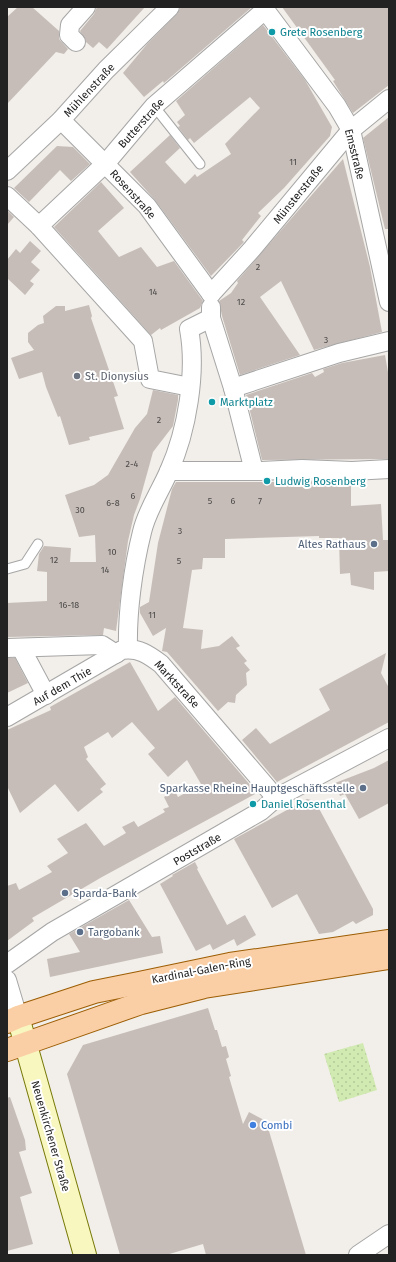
<svg xmlns="http://www.w3.org/2000/svg" width="396" height="1262" font-family="'Fira Sans',sans-serif">
  <style>
    .grass { fill: url(#grass-dots) }
    .building { fill: #c6bdb8 }
    .lines { fill: none; stroke-linecap: round; stroke-linejoin: round }
    .lane-casing { stroke: #a6a6a6; stroke-width: 11 }
    .street-casing { stroke: #a6a6a6; stroke-width: 20 }
    .secondary-casing { stroke: #777a08; stroke-width: 24 }
    .primary-casing { stroke: #9c5d03; stroke-width: 24 }
    .lane { stroke: #fff; stroke-width: 9 }
    .street { stroke: #fff; stroke-width: 18 }
    .secondary { stroke: #f9f7c0; stroke-width: 22 }
    .primary { stroke: #facfa5; stroke-width: 22 }
    .culture-dot { fill: #0f9aa8; stroke: #fff; stroke-width: 1.5 }
    .worship-dot { fill: #6b7280; stroke: #fff; stroke-width: 1.5 }
    .service-dot { fill: #5c6f8a; stroke: #fff; stroke-width: 1.5 }
    .shop-dot { fill: #3f7fe0; stroke: #fff; stroke-width: 1.5 }
    .labels { text-anchor: middle; stroke-width: 4; stroke-linejoin: round; paint-order: stroke }
    .number-label { font-size: 9px; fill: #4b4948 }
    .culture-label { font-size: 11px; fill: #0d838f; stroke: #fff; text-anchor: start }
    .street-label { font-size: 11px; fill: #222; stroke: #fff }
    .worship-label { font-size: 11px; fill: #5b616d; stroke: #fff; text-anchor: start }
    .service-label { font-size: 11px; fill: #4e5e75; stroke: #fff; text-anchor: end }
    .shop-label { font-size: 11px; fill: #366cbe; stroke: #fff; text-anchor: start }
  </style>
  <defs>
    <pattern id="grass-dots" width="8" height="8" patternUnits="userSpaceOnUse"><rect width="8" height="8" fill="#d1eab1"/><path d="M2 2h.1M6 6h.1" fill="none" stroke="#b3c898" stroke-width="1.8" stroke-linecap="round"/></pattern>
  </defs>
  <rect width="100%" height="100%" fill="#f2eee9"/>
  <polygon class="grass" points="363,1043 377,1090 339,1102 324,1054"/>
  <g class="building">
    <polygon points="18,7 32,7 59,31 59,39 68,49 64,54 56,52 7,104 7,17"/>
    <polygon points="97,7 145,7 107,49 99,42 93,48 86,42 80,31 94,14"/>
    <polygon points="181,7 252,7 164,83 163,81 144,97 123,73 148,43 177,14"/>
    <polygon points="282,7 389,7 389,85 353,113 333,81 335,80"/>
    <polygon points="263,25 305,80 332,127 330,136 284,188 258,213 261,216 242,240 244,242 211,276 155,200 130,172 170,135 180,148 165,162 185,184 195,174 197,177 231,154 225,144 260,108 250,97 194,143 190,138 188,140 178,127 180,126 177,122 185,115 176,101"/>
    <polygon points="389,117 389,229 385,229 363,138"/>
    <polygon points="57,146 73,147 90,164 71,181 60,170 29,202 14,188"/>
    <polygon points="343,159 370,267 382,332 314,350 281,281 260,297 300,355 240,375 222,316 219,301 231,293 238,283 237,281"/>
    <polygon points="101,182 124,208 98,231 119,257 141,247 157,267 174,261 203,301 200,308 161,330 160,328 151,335 54,227"/>
    <polygon points="7,210 14,217 7,225"/>
    <polygon points="30,241 41,251 31,262 40,270 30,281 34,284 25,295 7,278 7,260 16,249 20,253"/>
    <polygon points="89,305 92,316 91,318 118,396 114,397 124,429 89,437 90,440 69,445 60,416 58,417 46,387 42,372 19,379 11,358 34,350 28,342 28,333 38,325 44,323 43,316 56,306 65,306 65,311"/>
    <polygon points="385,355 389,378 389,459 262,460 246,395 312,373 315,377 324,372 323,369 342,363"/>
    <polygon points="153,390 178,395 178,400 173,426 153,452 140,499 134,515 128,541 116,631 104,628 103,635 7,637 7,603 47,601 47,572 37,571 39,554 44,546 71,548 70,562 96,562 95,535 79,537 65,495 94,485 108,475 135,428 147,414"/>
    <polygon points="285,480 351,481 351,506 381,504 383,540 389,540 389,571 374,572 374,590 351,585 350,573 340,574 339,538 319,538 319,536 225,539 225,558 203,558 202,569 192,570 183,628 203,630 201,649 219,646 232,636 240,646 236,648 247,661 244,663 250,670 246,673 247,685 236,695 235,703 228,702 218,711 167,652 162,651 166,628 153,636 140,613 140,607 149,602 158,543 172,489 176,482 287,482"/>
    <polygon points="386,653 381,673 389,688 389,722 277,782 242,740 256,728 270,744 330,710 319,689"/>
    <polygon points="7,658 15,658 28,683 7,693"/>
    <polygon points="130,662 158,711 175,697 257,793 102,877 32,918 34,921 7,941 7,886 16,883 19,890 52,872 47,866 68,853 57,839 86,823 104,846 126,833 122,827 134,821 138,827 165,812 163,809 169,807 164,797 175,791 178,797 201,784 187,760 168,777 148,754 155,748 132,722 112,738 108,732 84,747 88,757 86,759 106,784 100,789 103,792 78,812 55,784 20,813 7,786 7,730 51,710 50,707"/>
    <polygon points="389,760 389,803 359,819 345,794 340,796 335,783 374,768"/>
    <polygon points="307,799 315,801 373,909 373,915 356,924 353,921 333,932 319,934 297,894 272,908 234,839"/>
    <polygon points="195,862 198,868 197,869 227,925 245,915 256,935 237,946 234,939 213,950 210,944 196,951 160,884 173,876 172,875"/>
    <polygon points="129,900 152,937 160,936 163,953 50,977 47,959 80,952 69,934"/>
    <polygon points="208,1008 215,1030 217,1030 222,1047 226,1046 229,1057 226,1059 231,1076 229,1077 243,1124 249,1112 266,1121 306,1255 206,1255 203,1244 166,1255 120,1255 67,1074 83,1045"/>
    <polygon points="10,1097 25,1140 26,1150 19,1152 32,1193 20,1197 33,1244 7,1251 7,1098"/>
  </g>
  <g class="lines">
    <defs>
      <g id="lane">
        <polyline points="154,106 200,164"/>
        <polyline points="7,569 25,564 38,544"/>
      </g>
      <g id="street">
        <polyline points="263,7 337,106 351,130 389,302"/>
        <polyline points="76,42 69,35 70,25 86,7"/>
        <polyline points="61,120 147,206 211,294"/>
        <polyline points="7,171 61,120 106,70 170,7"/>
        <polyline points="7,196 39,226 143,341 150,379 190,387"/>
        <polyline points="39,226 106,163 154,106 265,10"/>
        <polyline points="211,294 252,249 351,130 389,99"/>
        <polyline points="211,307 211,318 233,388 254,471"/>
        <polyline points="233,388 339,353 389,341"/>
        <polyline points="169,471 261,471 302,469 352,471 389,469"/>
        <polyline points="7,648 102,645 116,654"/>
        <polyline points="21,648 46,695"/>
        <path d="M 128,649 C 127,613 133,568 142,532 C 147,510 160,492 169,471 C 187,431 197,372 189,329 L 211,318"/>
        <path d="M 7,717 L 122,650 C 138,647 149,655 161,664 L 276,798"/>
        <polyline points="7,964 52,932 261,811 276,798 389,738"/>
        <polyline points="7,980 18,1017"/>
        <polyline points="358,1255 389,1234"/>
      </g>
      <polyline id="secondary" points="18,1017 85,1255"/>
      <g id="primary">
        <polyline points="7,1022 18,1017 94,992 139,983 230,964 389,941"/>
        <polyline points="7,1050 141,1003 204,987 389,958"/>
      </g>
    </defs>
    <use href="#lane" class="lane-casing"/>
    <use href="#street" class="street-casing"/>
    <use href="#secondary" class="secondary-casing"/>
    <use href="#primary" class="primary-casing"/>
    <use href="#lane" class="lane"/>
    <use href="#street" class="street"/>
    <use href="#secondary" class="secondary"/>
    <use href="#primary" class="primary"/>
  </g>
  <g class="culture-dot">
    <circle cx="272" cy="32" r="4"/>
    <circle cx="212" cy="402" r="4"/>
    <circle cx="267" cy="481" r="4"/>
    <circle cx="253" cy="804" r="4"/>
  </g>
  <circle class="worship-dot" cx="77" cy="376" r="4"/>
  <g class="service-dot">
    <circle cx="374" cy="544" r="4"/>
    <circle cx="363" cy="788" r="4"/>
    <circle cx="65" cy="893" r="4"/>
    <circle cx="80" cy="932" r="4"/>
  </g>
  <circle class="shop-dot" cx="253" cy="1125" r="4"/>
  <g class="labels">
    <g class="number-label">
      <text x="293" y="165">11</text>
      <text x="258" y="270">2</text>
      <text x="153" y="295">14</text>
      <text x="241" y="305">12</text>
      <text x="326" y="343">3</text>
      <text x="159" y="423">2</text>
      <text x="132" y="467">2-4</text>
      <text x="133" y="499">6</text>
      <text x="210" y="504">5</text>
      <text x="233" y="504">6</text>
      <text x="260" y="504">7</text>
      <text x="113" y="506">6-8</text>
      <text x="80" y="513">30</text>
      <text x="180" y="534">3</text>
      <text x="112" y="555">10</text>
      <text x="54" y="563">12</text>
      <text x="179" y="564">5</text>
      <text x="105" y="573">14</text>
      <text x="69" y="608">16-18</text>
      <text x="152" y="618">11</text>
    </g>
    <g class="culture-label">
      <text x="280" y="36">Grete Rosenberg</text>
      <text x="220" y="406">Marktplatz</text>
      <text x="275" y="485">Ludwig Rosenberg</text>
      <text x="261" y="808">Daniel Rosenthal</text>
    </g>
    <g class="street-label">
      <text transform="translate(89 90) rotate(-47)" y="4">Mühlenstraße</text>
      <text transform="translate(141 123) rotate(-48)" y="4">Butterstraße</text>
      <text transform="translate(355 154) rotate(76)" y="4">Emsstraße</text>
      <text transform="translate(133 194) rotate(48)" y="4">Rosenstraße</text>
      <text transform="translate(298 194) rotate(-51)" y="4">Münsterstraße</text>
      <text transform="translate(177 684) rotate(47)" y="4">Marktstraße</text>
      <text transform="translate(62 686) rotate(-30)" y="4">Auf dem Thie</text>
      <text transform="translate(197 849) rotate(-30)" y="4">Poststraße</text>
      <text transform="translate(201 970) rotate(-11)" y="4">Kardinal-Galen-Ring</text>
      <text transform="translate(51 1136) rotate(74)" y="4">Neuenkirchener Straße</text>
    </g>
    <g class="worship-label">
      <text x="85" y="380">St. Dionysius</text>
    </g>
    <g class="service-label">
      <text x="366" y="548">Altes Rathaus</text>
      <text x="355" y="792">Sparkasse Rheine Hauptgeschäftsstelle</text>
      <text x="73" y="897" text-anchor="start">Sparda-Bank</text>
      <text x="88" y="936" text-anchor="start">Targobank</text>
    </g>
    <g class="shop-label">
      <text x="261" y="1129">Combi</text>
    </g>
  </g>
  <rect width="396" height="1262" fill="none" stroke="#222222" stroke-width="16"/>
</svg>
